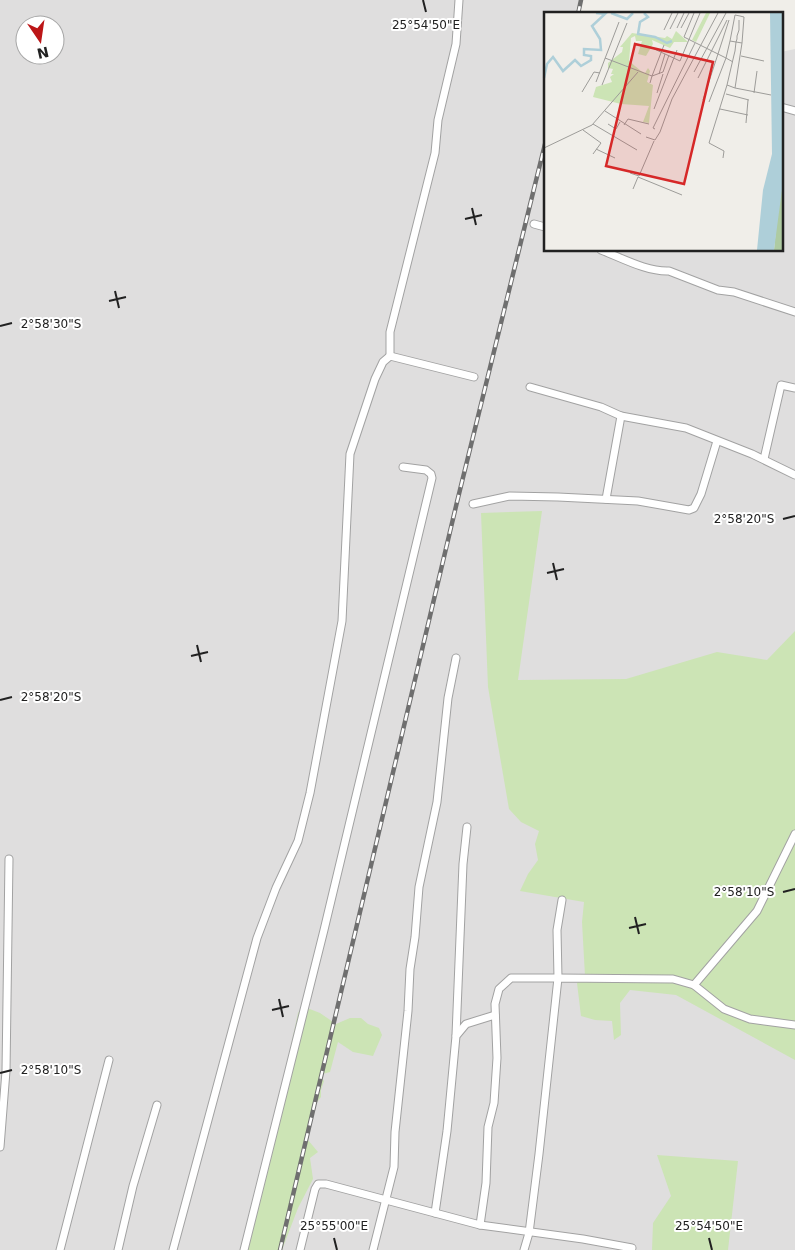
<svg xmlns="http://www.w3.org/2000/svg" width="795" height="1250" font-family="'DejaVu Sans',sans-serif">
  <style>
    .residential { fill: #dfdede; fill-rule: evenodd }
    .grass { fill: #cce4b5 }
    .lines { fill: none; stroke-linecap: round; stroke-linejoin: round }
    .minor-casing { stroke: #a2a2a2; stroke-width: 9 }
    .minor { stroke: #fff; stroke-width: 7 }
    .rail-casing { stroke: #6f6f6f; stroke-width: 4.5 }
    .rail { stroke: #fff; stroke-width: 2.5; stroke-dasharray: 8; stroke-linecap: butt }
    .ticks { fill: none; stroke: #212121; stroke-width: 2 }
    .inset-river { fill: none; stroke: #aecfd9; stroke-width: 2.5 }
    .inset-road { fill: none; stroke: #9d9c99; stroke-width: 1 }
    .view { fill: #d62828; fill-opacity: 0.15; stroke: #d62828; stroke-width: 2.5 }
    .inset-edge { fill: none; stroke: #212121; stroke-width: 2.5 }
    .ticks-label { font-size: 12px; text-anchor: middle; fill: #212121; stroke: #fff; stroke-width: 4; stroke-linejoin: round; paint-order: stroke }
  </style>
  <rect width="100%" height="100%" fill="#f0eee9"/>
  <path class="residential" d="M 0,0 L 579,0 L 575,14 L 545,14 L 545,250 L 781,250 L 781,52 L 795,49 L 795,1250 L 0,1250 ZM 25,25 L 55,25 L 55,55 L 25,55 Z"/>
  <g class="grass">
    <polygon points="542,511 518,680 626,679 717,652 767,660 795,631 795,1060 676,995 630,990 620,1003 621,1035 614,1040 612,1021 595,1020 581,1016 577,983 585,976 582,922 584,902 520,891 528,874 538,860 535,844 539,831 521,822 509,809 488,687 481,513"/>
    <polygon points="302,1006 320,1013 336,1024 350,1018 361,1018 368,1024 379,1028 382,1035 373,1056 353,1052 338,1042 330,1072 319,1075 324,1081 321,1090 321,1097 313,1107 308,1140 318,1152 310,1158 313,1179 298,1208 282,1250 247,1250 298,1013"/>
    <polygon points="657,1155 738,1161 728,1250 652,1250 653,1223 671,1196"/>
  </g>
  <g class="lines">
    <defs>
      <g id="minor">
        <polyline points="781,107 795,111"/>
        <polyline points="534,224 545,227"/>
        <path d="M 601,250 C 622,258 647,272 669,271 L 718,290 L 734,292 L 795,312"/>
        <polyline points="390,356 390,332 435,153 438,120 456,44 459,0"/>
        <polyline points="530,387 601,407 621,416 686,428 752,454 795,475"/>
        <polyline points="764,459 781,385 795,388"/>
        <polyline points="606,499 621,416"/>
        <polyline points="473,504 510,496 558,497 638,501 689,510 694,508 701,494 717,441"/>
        <polyline points="694,985 757,911 795,834"/>
        <polyline points="456,1035 463,864 467,827"/>
        <polyline points="0,1147 6,1071 9,859"/>
        <polyline points="435,1213 447,1131 456,1036 466,1024 495,1015"/>
        <polyline points="480,1225 486,1183 488,1127 494,1103 497,1058 495,1004 499,989 511,978 558,978 557,930 562,900"/>
        <polyline points="60,1250 109,1060"/>
        <polyline points="118,1250 133,1186 157,1105"/>
        <polyline points="173,1250 257,938 276,888 298,841 310,793 342,621 350,454 375,379 383,362 390,356 474,377"/>
        <polyline points="244,1250 324,930 432,478 431,474 426,470 403,467"/>
        <polyline points="300,1250 315,1189 318,1184 326,1184 480,1225 583,1239 632,1248"/>
        <polyline points="373,1250 394,1167 395,1132 408,1011 410,969 415,937 419,887 437,802 448,698 456,658"/>
        <polyline points="524,1250 529,1233 539,1154 558,978 673,979 694,985 724,1009 750,1019 795,1025"/>
      </g>
    </defs>
    <use href="#minor" class="minor-casing"/>
    <use href="#minor" class="minor"/>
    <defs>
      <g id="rail">
        <polyline points="578,14 581,0"/>
        <polyline points="280,1250 457,502 545,144"/>
      </g>
    </defs>
    <use href="#rail" class="rail-casing"/>
    <use href="#rail" class="rail"/>
  </g>
  <path class="ticks" d="M 423,0 L 426,12M 472,208 L 476,225M 465,219 L 482,215M 115,291 L 119,308M 109,301 L 126,297M 0,326 L 12,323M 783,519 L 795,516M 553,563 L 557,580M 547,573 L 564,569M 197,645 L 201,662M 191,656 L 208,652M 0,700 L 12,697M 783,892 L 795,889M 635,917 L 639,934M 629,928 L 646,924M 279,999 L 283,1017M 272,1010 L 289,1006M 0,1073 L 12,1070M 334,1238 L 337,1250M 709,1238 L 712,1250"/>
  <g transform="translate(544 12)">
    <rect width="239" height="239" fill="#f0eee9"/>
    <path d="M 162,1 L 166,1 L 152,30 L 148,28 ZM 132,19 L 144,30 L 130,30 L 126,36 L 108,28 L 109,32 L 102,44 L 94,42 L 98,29 L 92,29 L 91,24 L 87,26 L 85,49 L 97,59 L 101,61 L 104,56 L 106,59 L 103,70 L 109,73 L 105,111 L 99,110 L 105,94 L 77,92 L 49,85 L 52,75 L 68,70 L 66,65 L 70,62 L 67,62 L 69,57 L 64,56 L 64,51 L 78,40 L 79,35 L 76,35 L 88,21 L 121,26 L 123,24 L 128,27 Z" fill="#cce4b5"/>
    <path d="M 239,170 L 239,238 L 230,238 L 234,195 Z" fill="#aecba2"/>
    <path d="M 226,1 L 239,1 L 239,170 L 230,238 L 213,238 L 219,178 L 228,142 Z" fill="#aecfd9"/>
    <path class="inset-river" d="M 67,1 L 83,7 L 89,1M 100,1 L 104,5 L 96,10 L 94,22 L 111,25 L 123,31 L 128,29M 0,66 L 3,52 L 9,45 L 19,59 L 31,48 L 37,54 L 47,48 L 47,44 L 40,43 L 40,37 L 57,38 L 56,27 L 48,14 L 61,2 L 52,1"/>
    <path class="inset-road" d="M 150,1 L 140,25 L 182,46 L 186,29 L 198,31 L 191,76 L 183,73 L 190,43 L 191,39 L 192,30 L 193,27 L 193,24 L 195,18 L 195,8M 133,16 L 140,1M 137,16 L 145,1M 126,17 L 134,1M 120,18 L 128,1M 186,29 L 191,3 L 196,4 L 200,5 L 198,31M 106,35 L 136,49 L 156,1M 197,44 L 220,49M 61,46 L 108,64 L 120,33M 150,60 L 182,1M 115,62 L 121,42M 154,66 L 183,8M 52,70 L 75,10M 106,71 L 108,64 L 119,60 L 125,43M 58,73 L 83,11M 191,76 L 227,83M 38,80 L 50,60 L 56,61M 113,81 L 119,62M 210,81 L 213,59M 182,82 L 205,88M 159,88 L 185,8M 165,90 L 182,46 L 189,50M 110,97 L 133,38M 176,97 L 204,103M 61,99 L 97,122M 202,111 L 204,88M 49,112 L 93,138M 64,112 L 72,117 L 76,110M 80,113 L 84,107 L 105,112M 111,117 L 109,116 L 151,31M 39,118 L 57,131 L 49,142M 102,125 L 111,128 L 116,120 L 128,87 L 174,1M 0,136 L 48,113 L 94,60M 52,137 L 71,146M 179,146 L 180,139 L 165,131 L 183,73M 86,161 L 95,164 L 110,129M 89,177 L 94,165 L 138,183"/>
    <path class="view" d="M 91,32 L 169,50 L 140,172 L 62,154 Z"/>
    <rect width="239" height="239" class="inset-edge"/>
  </g>
  <g class="ticks-label">
    <text x="426" y="29">25°54'50"E</text>
    <text x="51" y="328">2°58'30"S</text>
    <text x="744" y="523">2°58'20"S</text>
    <text x="51" y="701">2°58'20"S</text>
    <text x="744" y="896">2°58'10"S</text>
    <text x="51" y="1074">2°58'10"S</text>
    <text x="334" y="1230">25°55'00"E</text>
    <text x="709" y="1230">25°54'50"E</text>
  </g>
  <g transform="translate(40 40) rotate(167)"><circle r="24" fill="#ffffff" stroke="#a6a6a6"/>
  <path d="M0-4L9 19L0 12L-9 19Z" fill="#bc1617"/>
  <text y="-8" font-size="14" font-weight="bold" text-anchor="middle" fill="#212121">N</text>
  </g>
</svg>
